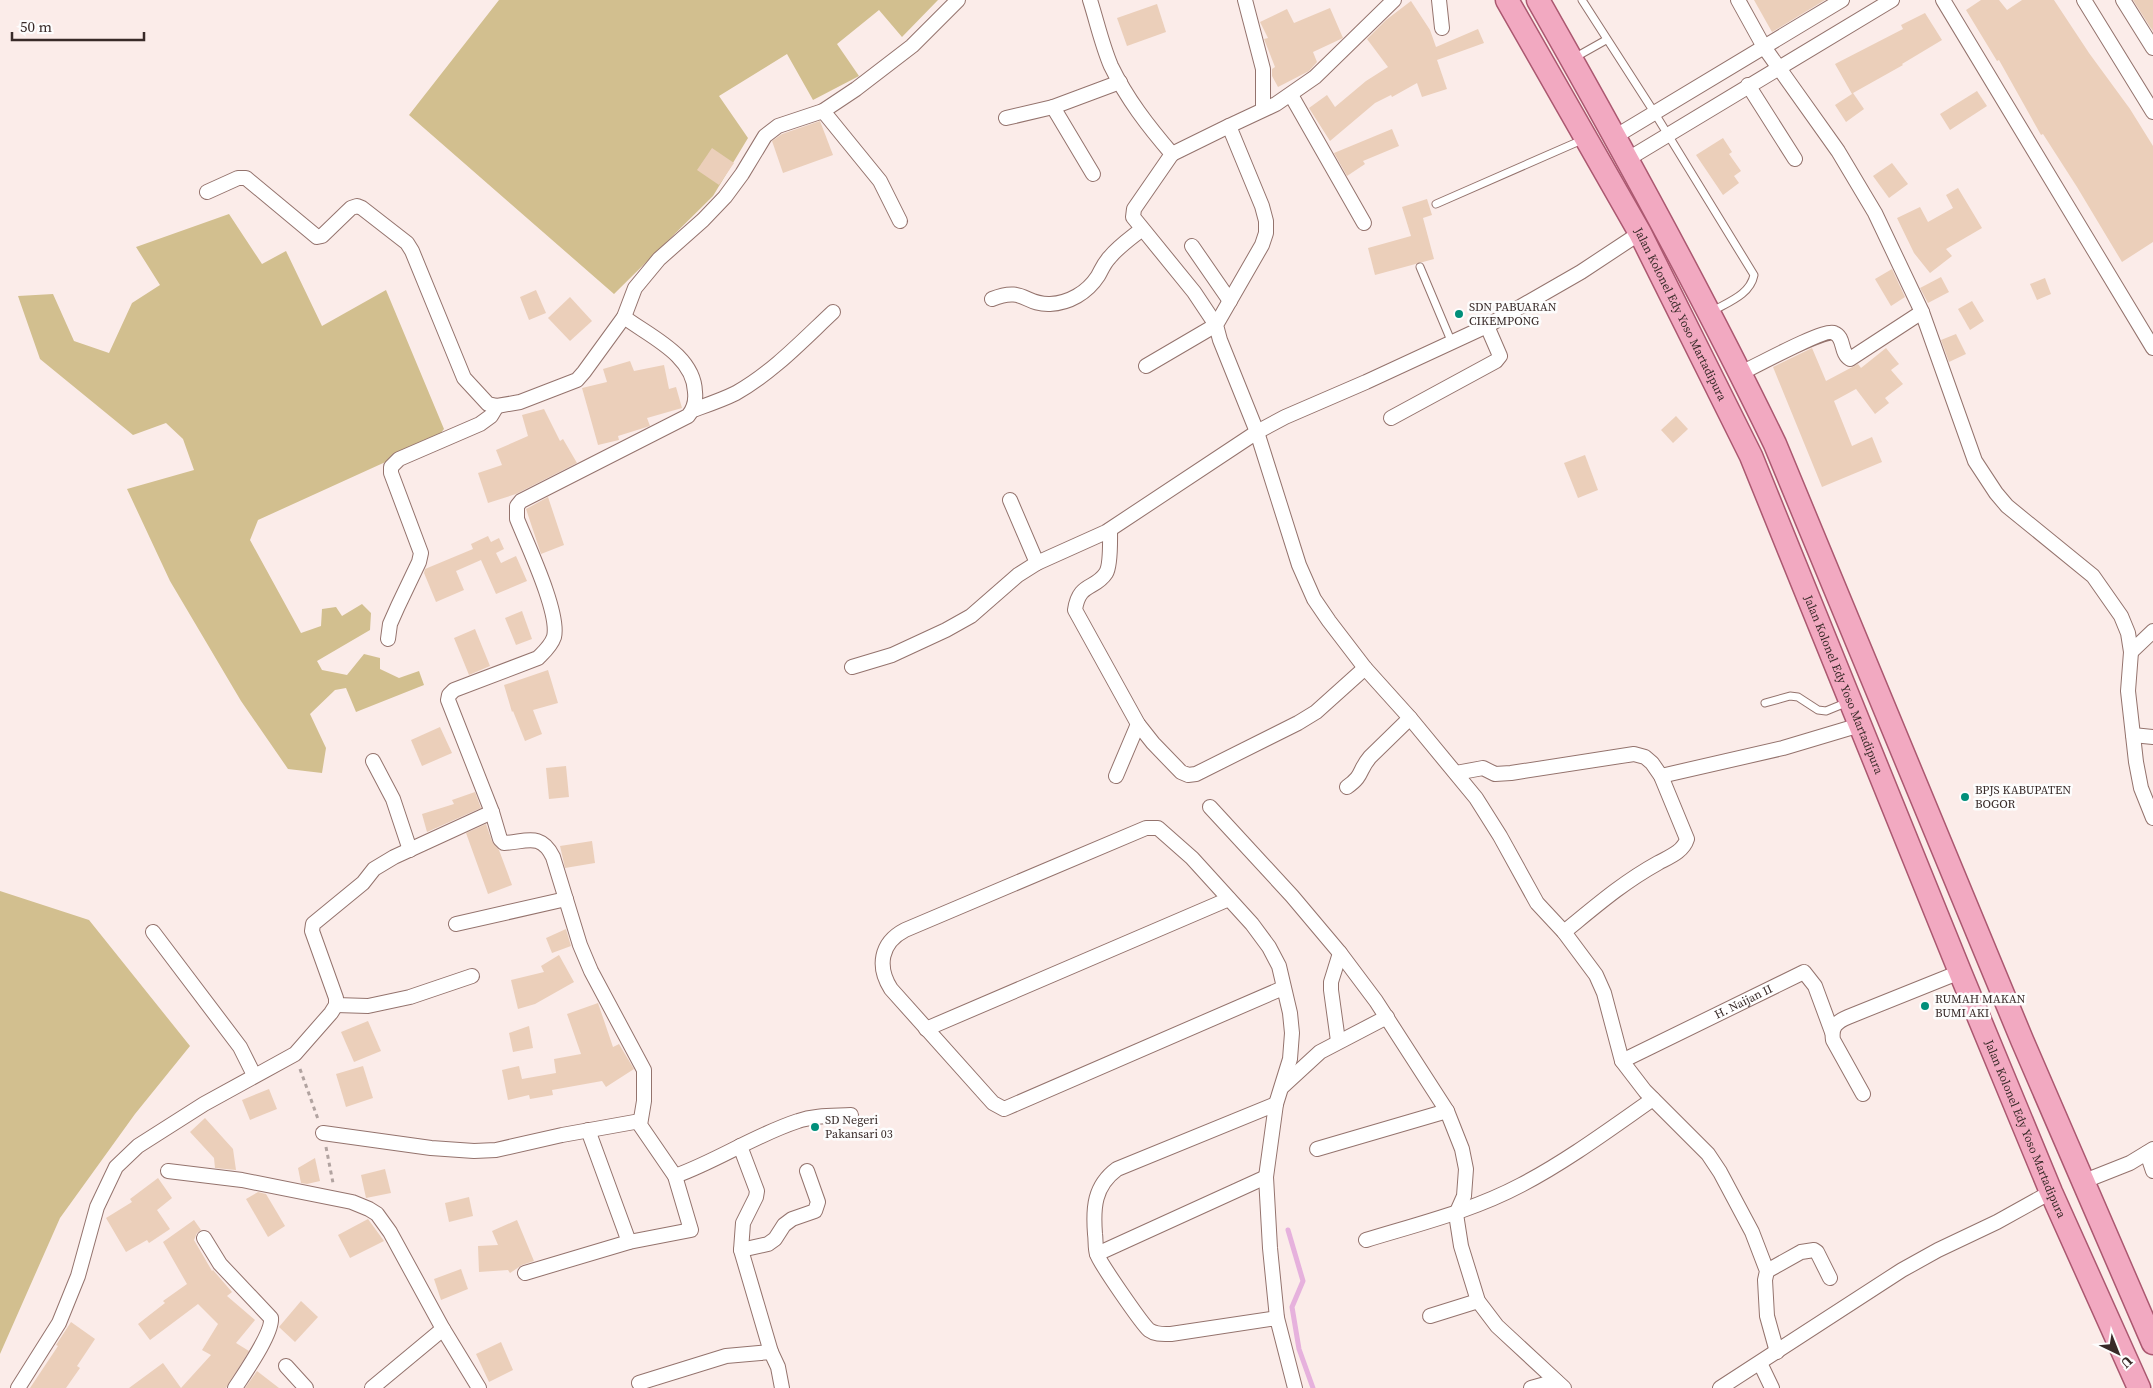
<svg xmlns="http://www.w3.org/2000/svg" width="2153" height="1388" font-family="'Source Serif 4',serif">
  <style>
    .green { fill: #d2bf8f }
    .lines { fill: none; stroke-linecap: round; stroke-linejoin: round }
    .stream { stroke: #e6b1dd; stroke-width: 5 }
    .building { fill: #ebcfba }
    .lane-casing { stroke: #94736d; stroke-width: 9 }
    .street-casing { stroke: #94736d; stroke-width: 16 }
    .primary-casing { stroke: #ab5870; stroke-width: 25 }
    .path { stroke: #b1a3a0; stroke-width: 3; stroke-dasharray: 4 4; stroke-linecap: butt }
    .lane { stroke: #fff; stroke-width: 7 }
    .street { stroke: #fff; stroke-width: 14 }
    .primary { stroke: #f2a9c1; stroke-width: 22 }
    .poi-dot { fill: #008f7a; stroke: #fdfdfd; stroke-width: 2 }
    .labels { text-anchor: middle; stroke-width: 5; stroke-linejoin: round; paint-order: stroke }
    .poi-label { font-size: 12px; fill: #382a28; stroke: #fdfdfd; text-anchor: start }
    .street-label { font-size: 12px; fill: #382a28; stroke: #fdfdfd }
  </style>
  <rect width="100%" height="100%" fill="#fbece9"/>
  <g class="green">
    <polygon points="499,0 938,0 902,37 879,10 837,44 859,76 813,100 787,54 719,96 748,138 713,196 614,294 409,115"/>
    <polygon points="229,214 262,264 286,251 322,326 386,290 444,429 436,439 258,520 250,540 301,633 321,626 322,609 336,607 342,616 362,604 371,613 370,630 317,661 322,670 347,675 364,654 380,658 380,669 399,678 419,671 424,685 356,712 346,688 335,690 310,714 326,748 322,773 288,769 241,701 170,581 127,489 194,470 183,439 166,423 133,435 40,359 18,296 53,294 74,341 109,353 132,303 160,285 136,247"/>
    <polygon points="0,891 89,920 190,1046 135,1114 60,1218 0,1354"/>
  </g>
  <g class="lines">
    <polyline class="stream" points="1288,1230 1303,1281 1292,1307 1299,1349 1313,1388"/>
  </g>
  <g class="building">
    <polygon points="1754,0 1825,0 1772,32"/>
    <polygon points="1981,0 1999,0 2007,10 2022,0 2054,0 2089,53 2130,109 2153,146 2153,242 2122,262 2077,187 2043,134 2041,135 1999,60 1997,61 1966,10"/>
    <polygon points="2133,0 2153,0 2153,31 2150,27"/>
    <polygon points="1411,1 1430,30 1436,47 1478,29 1484,43 1437,60 1447,89 1422,97 1417,83 1392,97 1391,95 1375,103 1330,141 1309,108 1327,95 1335,107 1366,81 1388,67 1367,39 1386,20"/>
    <polygon points="1157,4 1166,32 1127,46 1117,18"/>
    <polygon points="1330,8 1343,38 1313,52 1317,62 1309,71 1278,87 1272,76 1272,69 1275,67 1264,39 1268,38 1260,22 1287,9 1294,23"/>
    <polygon points="1925,13 1942,40 1902,64 1903,65 1853,93 1864,109 1846,122 1835,105 1852,94 1835,64 1903,29 1901,25"/>
    <polygon points="1977,91 1987,106 1950,130 1940,114"/>
    <polygon points="820,121 833,155 783,173 772,141 782,134"/>
    <polygon points="1392,129 1399,146 1363,161 1365,164 1347,176 1334,153"/>
    <polygon points="1723,138 1732,152 1729,154 1741,171 1734,176 1739,183 1723,195 1696,155"/>
    <polygon points="712,148 734,163 719,185 697,170"/>
    <polygon points="1892,163 1908,184 1889,198 1873,176"/>
    <polygon points="1958,188 1982,228 1946,249 1952,256 1930,273 1914,253 1897,218 1920,207 1928,222 1953,208 1946,195"/>
    <polygon points="1427,199 1432,215 1423,218 1434,259 1375,275 1368,248 1411,236 1402,207"/>
    <polygon points="1892,269 1905,297 1891,306 1875,279"/>
    <polygon points="1941,277 1949,292 1928,303 1920,288"/>
    <polygon points="2045,278 2051,294 2037,300 2030,284"/>
    <polygon points="536,290 546,313 529,320 520,297"/>
    <polygon points="570,297 592,321 570,341 548,318"/>
    <polygon points="1972,301 1984,321 1970,330 1958,309"/>
    <polygon points="1956,334 1966,354 1949,362 1941,340"/>
    <polygon points="1812,348 1826,381 1858,364 1861,368 1886,348 1899,364 1891,370 1903,384 1885,398 1889,403 1875,414 1856,389 1834,401 1852,446 1872,437 1882,462 1822,487 1773,367"/>
    <polygon points="630,361 634,371 664,365 669,389 676,387 682,408 647,418 650,426 618,436 619,440 598,445 582,388 607,382 603,369"/>
    <polygon points="544,409 560,441 563,439 577,463 516,494 488,503 478,473 502,465 496,450 528,436 522,415"/>
    <polygon points="1676,416 1688,429 1673,443 1661,430"/>
    <polygon points="1585,455 1598,490 1578,498 1564,463"/>
    <polygon points="548,497 564,545 541,554 526,509"/>
    <polygon points="488,536 491,542 499,538 504,549 496,553 501,563 516,556 527,581 496,594 481,560 456,571 464,590 436,602 424,573 425,569 473,549 471,544"/>
    <polygon points="522,611 532,639 516,645 505,618"/>
    <polygon points="475,629 490,666 469,675 454,638"/>
    <polygon points="548,670 558,703 533,710 542,734 525,741 513,711 512,712 504,685"/>
    <polygon points="440,727 452,753 422,766 411,740"/>
    <polygon points="566,766 569,797 549,799 546,768"/>
    <polygon points="475,792 481,808 427,832 422,814 454,804 452,800"/>
    <polygon points="486,824 492,841 499,850 512,885 488,894 466,833"/>
    <polygon points="592,841 595,863 565,868 560,846"/>
    <polygon points="566,929 571,946 552,953 546,938"/>
    <polygon points="559,955 574,982 535,1004 518,1009 511,980 544,972 541,966"/>
    <polygon points="598,1003 613,1047 619,1044 634,1069 606,1087 602,1081 552,1090 553,1095 530,1099 529,1095 508,1100 502,1070 519,1066 522,1079 556,1073 554,1059 581,1054 567,1014"/>
    <polygon points="368,1021 381,1051 354,1062 341,1032"/>
    <polygon points="529,1026 533,1048 513,1052 509,1033"/>
    <polygon points="363,1066 373,1098 346,1107 336,1074"/>
    <polygon points="269,1089 277,1109 250,1120 242,1100"/>
    <polygon points="205,1118 233,1149 236,1170 215,1168 214,1158 190,1132"/>
    <polygon points="315,1158 320,1181 307,1184 301,1183 298,1168"/>
    <polygon points="385,1169 391,1193 366,1198 361,1175"/>
    <polygon points="158,1178 172,1198 157,1210 170,1229 149,1243 147,1240 126,1252 106,1218 132,1202 130,1199"/>
    <polygon points="258,1192 266,1194 285,1226 268,1237 246,1199"/>
    <polygon points="469,1197 473,1216 449,1222 445,1203"/>
    <polygon points="368,1219 384,1241 350,1258 338,1235"/>
    <polygon points="194,1220 201,1230 197,1233 194,1240 212,1271 213,1270 232,1292 227,1296 255,1320 236,1343 249,1351 226,1388 129,1388 163,1363 181,1388 211,1355 202,1350 218,1324 198,1304 150,1340 138,1324 165,1303 163,1301 187,1284 163,1242"/>
    <polygon points="517,1220 534,1261 522,1265 510,1273 508,1270 479,1272 478,1246 498,1245 492,1231"/>
    <polygon points="461,1269 468,1289 441,1300 434,1279"/>
    <polygon points="301,1301 318,1317 295,1342 279,1327"/>
    <polygon points="71,1322 95,1339 77,1366 80,1368 66,1388 30,1388 58,1346 56,1345"/>
    <polygon points="501,1342 513,1370 489,1382 476,1354"/>
    <polygon points="257,1371 279,1388 245,1388"/>
  </g>
  <g class="lines">
    <defs>
      <g id="lane">
        <path d="M 1582,0 L 1654,112 L 1754,275 C 1750,295 1728,302 1711,312"/>
        <polyline points="1574,58 1606,40"/>
        <polyline points="1436,204 1582,140"/>
        <polyline points="1420,267 1452,343"/>
        <polyline points="1765,703 1790,696 1798,697 1818,710 1826,711 1848,702"/>
      </g>
      <g id="street">
        <path d="M 1090,0 C 1097,22 1102,45 1111,66 C 1127,99 1148,126 1172,154 L 1134,209 L 1133,217 L 1194,292 L 1216,325 L 1146,366"/>
        <polyline points="1245,0 1263,69 1263,109"/>
        <polyline points="1394,0 1315,77 1276,104 1229,126 1262,206 1266,221 1266,233 1262,245 1216,325 1220,340 1257,432 1299,565 1314,599 1329,621 1365,668 1410,718 1476,798 1500,836 1537,903 1564,932 1596,975 1604,993 1622,1061 1645,1091 1708,1154 1720,1172 1752,1232 1767,1271 1765,1280 1767,1316 1777,1352"/>
        <polyline points="1439,0 1442,28"/>
        <polyline points="1738,0 1764,47 1838,151 1875,213 1922,312 1975,461 1996,493 2007,506 2093,576 2121,616 2128,633 2131,652 2128,691 2136,762 2141,788 2153,818"/>
        <polyline points="1943,0 2153,348"/>
        <polyline points="2084,0 2153,112"/>
        <polyline points="2123,0 2153,48"/>
        <polyline points="1748,85 1795,159"/>
        <polyline points="1291,95 1364,223"/>
        <polyline points="1053,107 1093,174"/>
        <polyline points="823,111 880,181 900,221"/>
        <polyline points="1006,118 1053,107 1120,82"/>
        <polyline points="1616,136 1842,0"/>
        <polyline points="1172,154 1229,126"/>
        <polyline points="1628,159 1892,0"/>
        <polyline points="207,192 238,178 246,178 317,237 322,236 351,208 357,206 362,208 407,243 412,251 464,378 488,404 497,406 520,402 577,380 584,372 624,317 635,288 659,259 703,220 725,197 742,174 765,136 778,126 823,111 856,89 912,46 958,0"/>
        <polyline points="1192,246 1230,301"/>
        <path d="M 992,299 C 1024,286 1024,305 1050,304 C 1069,303 1087,293 1098,276 C 1102,269 1104,263 1110,257 C 1119,246 1131,238 1142,229"/>
        <path d="M 1741,373 C 1754,367 1825,328 1834,333 C 1845,337 1840,353 1850,359 L 1922,312"/>
        <path d="M 693,410 C 707,405 722,400 736,393 C 773,372 802,341 833,312"/>
        <polyline points="1391,418 1496,361 1500,356 1487,326"/>
        <polyline points="1010,500 1037,563"/>
        <path d="M 1110,530 C 1110,539 1111,565 1106,573 C 1095,590 1079,582 1075,610 L 1138,724 L 1153,743 L 1181,772 L 1188,775 L 1196,774 L 1298,723 L 1316,712 L 1365,668"/>
        <polyline points="388,639 390,624 398,606 419,562 421,553 391,473 391,467 399,459 480,424 491,416 497,406"/>
        <polyline points="2131,652 2153,631"/>
        <polyline points="852,667 892,655 946,630 971,616 1018,575 1037,563 1106,532 1257,432 1285,417 1366,382 1487,326 1581,272 1640,233"/>
        <polyline points="2133,735 2153,737"/>
        <polyline points="373,761 393,799 410,850"/>
        <path d="M 1456,773 L 1483,768 L 1495,774 L 1511,773 L 1634,754 L 1645,757 L 1652,763 L 1661,776 L 1687,839 C 1683,852 1669,857 1658,863 C 1622,883 1596,906 1564,932"/>
        <polyline points="1116,776 1138,724"/>
        <polyline points="1661,776 1783,748 1860,725"/>
        <path d="M 1347,787 C 1364,775 1358,771 1370,757 L 1410,718"/>
        <polyline points="1210,807 1292,896 1340,953 1376,1001 1447,1111 1462,1149 1466,1169 1464,1196 1456,1214 1461,1246 1478,1301 1497,1326 1564,1388"/>
        <polyline points="456,924 566,899"/>
        <polyline points="153,932 240,1047 254,1075"/>
        <path d="M 1283,988 L 1004,1109 L 993,1103 L 891,989 C 877,967 880,943 905,930 L 1146,828 L 1158,828 L 1192,858 L 1252,924 L 1269,947 L 1279,966 L 1290,1013 L 1292,1033 L 1290,1059 L 1276,1104 L 1266,1177 L 1270,1248 L 1277,1318 L 1295,1388"/>
        <polyline points="336,1005 368,1006 410,997 472,976"/>
        <polyline points="926,1029 1229,899"/>
        <polyline points="1338,1041 1331,990 1331,982 1340,953"/>
        <path id="s1" d="M 1622,1061 L 1804,972 L 1815,986 L 1832,1032"/>
        <polyline points="1283,1086 1320,1052 1387,1017"/>
        <path d="M 1863,1094 L 1833,1040 C 1831,1027 1836,1022 1848,1017 L 1960,972"/>
        <path d="M 1276,1104 L 1117,1169 C 1094,1186 1093,1208 1095,1234 C 1096,1240 1095,1248 1097,1254 C 1099,1262 1142,1324 1149,1330 C 1156,1335 1163,1334 1171,1334 L 1277,1318"/>
        <polyline points="588,1130 629,1242"/>
        <polyline points="323,1133 431,1148 474,1151 496,1150 562,1135 640,1121"/>
        <polyline points="740,1146 757,1191 756,1197 743,1223 741,1250 771,1352"/>
        <polyline points="1317,1149 1447,1111"/>
        <polyline points="2147,1153 2153,1171"/>
        <polyline points="168,1171 242,1180 352,1202 369,1209 377,1214 390,1232 443,1329 479,1388"/>
        <path d="M 675,1176 C 717,1161 755,1135 798,1121 C 815,1115 833,1116 851,1115"/>
        <polyline points="2082,1182 2130,1163 2153,1149"/>
        <path d="M 204,1238 L 220,1264 L 271,1318 C 273,1333 244,1374 235,1388"/>
        <path d="M 1366,1240 C 1418,1224 1472,1211 1521,1185 C 1567,1161 1610,1129 1653,1099"/>
        <polyline points="741,1250 768,1244 775,1239 784,1225 792,1219 815,1211 818,1202 807,1171"/>
        <polyline points="1097,1254 1266,1177"/>
        <polyline points="1767,1271 1801,1252 1814,1250 1817,1252 1830,1278"/>
        <path d="M 525,1273 L 629,1242 L 691,1230 L 675,1176 L 640,1125 L 644,1101 L 644,1070 L 591,971 L 580,945 L 553,857 C 541,832 526,842 504,843 L 500,839 L 492,812 L 448,700 L 449,695 L 454,690 L 538,658 C 544,652 551,646 554,637 C 560,613 527,544 517,519 L 517,506 L 521,501 L 688,416 C 694,409 696,401 695,392 C 694,355 649,336 624,317"/>
        <polyline points="1430,1316 1478,1301"/>
        <polyline points="1760,1363 1772,1388"/>
        <polyline points="286,1366 306,1388"/>
        <polyline points="639,1383 726,1356 771,1352 778,1367 782,1388"/>
        <polyline points="18,1388 59,1323 78,1276 97,1207 116,1167 138,1146 204,1104 295,1054 331,1013 336,1005 336,998 312,931 313,924 363,883 374,869 394,857 492,812"/>
        <polyline points="372,1388 443,1329"/>
        <polyline points="1531,1388 1556,1381"/>
        <polyline points="1720,1388 1902,1270 1938,1250 1997,1222 2051,1192"/>
      </g>
      <g id="primary">
        <path id="s2" d="M 1507,0 L 1640,233 L 1751,456 L 1960,972 L 2051,1192 L 2139,1388"/>
        <path d="M 1538,0 C 1621,146 1702,293 1775,444 L 2022,1040 L 2153,1343"/>
      </g>
    </defs>
    <use href="#lane" class="lane-casing"/>
    <use href="#street" class="street-casing"/>
    <use href="#primary" class="primary-casing"/>
    <g class="path">
      <polyline points="300,1069 318,1119"/>
      <polyline points="326,1147 333,1183"/>
    </g>
    <use href="#lane" class="lane"/>
    <use href="#street" class="street"/>
    <use href="#primary" class="primary"/>
  </g>
  <g class="poi-dot">
    <circle cx="1459" cy="314" r="5"/>
    <circle cx="1965" cy="797" r="5"/>
    <circle cx="1925" cy="1006" r="5"/>
    <circle cx="815" cy="1127" r="5"/>
  </g>
  <g class="labels">
    <g class="poi-label">
      <text x="1469" y="311">SDN PABUARAN<tspan x="1469" dy="14">CIKEMPONG</tspan></text>
      <text x="1975" y="794">BPJS KABUPATEN<tspan x="1975" dy="14">BOGOR</tspan></text>
      <text x="1935" y="1003">RUMAH MAKAN<tspan x="1935" dy="14">BUMI AKI</tspan></text>
      <text x="825" y="1124">SD Negeri<tspan x="825" dy="14">Pakansari 03</tspan></text>
    </g>
    <g class="street-label">
      <text dy="4" stroke="none"><textPath href="#s2" startOffset="359">Jalan Kolonel Edy Yoso Martadipura</textPath></text>
      <text dy="4" stroke="none"><textPath href="#s2" startOffset="764">Jalan Kolonel Edy Yoso Martadipura</textPath></text>
      <text dy="4" stroke="none"><textPath href="#s1" startOffset="135">H. Naijan II</textPath></text>
      <text dy="4" stroke="none"><textPath href="#s2" startOffset="1244">Jalan Kolonel Edy Yoso Martadipura</textPath></text>
    </g>
  </g>
  <g transform="translate(2118 1353) rotate(137)" stroke="#fdfdfd" stroke-width="4" paint-order="stroke">
  <path d="M0-4L9 19L0 12L-9 19Z" fill="#382a28"/>
  <text y="-8" font-size="14" font-weight="bold" text-anchor="middle" fill="#382a28">U</text>
  </g>
  <path d="M12 32v8h132v-8" fill="none" stroke="#382a28" stroke-width="2.5"/>
  <text x="20" y="32" font-size="15" fill="#382a28" stroke="#fdfdfd" stroke-width="4" paint-order="stroke">50 m</text>
</svg>
